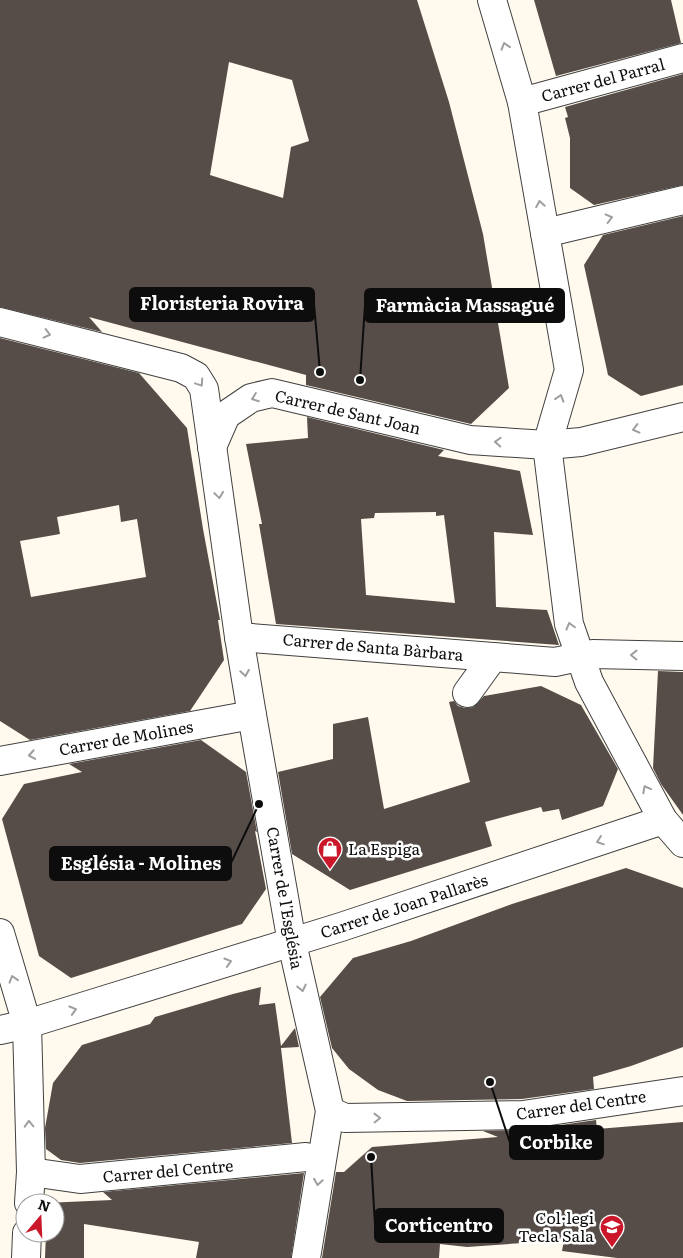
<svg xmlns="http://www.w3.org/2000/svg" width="683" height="1258" font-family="Literata,serif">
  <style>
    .building { fill: #574d48; fill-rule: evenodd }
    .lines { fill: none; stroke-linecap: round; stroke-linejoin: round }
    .street-casing { stroke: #404040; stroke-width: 30 }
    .street { stroke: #fff; stroke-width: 28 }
    .oneway { stroke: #9e9e9e }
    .labels { text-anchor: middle; stroke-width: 5; stroke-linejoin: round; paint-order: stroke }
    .street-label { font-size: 16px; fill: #0d0d0d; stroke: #fff }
    .poi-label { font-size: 16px; fill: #0d0d0d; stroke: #fff; text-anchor: start }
    .leader { fill: none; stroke: #0d0d0d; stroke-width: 2 }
    .callout-dot { fill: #0d0d0d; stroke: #fff; stroke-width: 2 }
    .callout { fill: #0d0d0d; stroke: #0d0d0d; stroke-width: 2 }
    .callout-label { font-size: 18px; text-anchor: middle; font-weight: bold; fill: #fff }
  </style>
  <rect width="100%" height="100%" fill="#fffaed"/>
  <g class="building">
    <path d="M 0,0 L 417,0 L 449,102 L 483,234 L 509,388 L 471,424 L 306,385 L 306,375 L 89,317 L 102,332 L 0,307 ZM 229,62 L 292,80 L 309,141 L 291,147 L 283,198 L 210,175 Z"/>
    <polygon points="534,0 671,0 681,43 556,76"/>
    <polygon points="683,74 683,185 594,205 570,188 570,138 565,118 568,117 565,107"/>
    <polygon points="683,216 683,385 641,396 608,375 584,265 603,235"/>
    <path d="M 0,338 L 139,373 L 187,428 L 203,529 L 220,620 L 218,620 L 224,660 L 190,711 L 30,740 L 0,721 ZM 119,505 L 121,522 L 137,519 L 146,577 L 31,597 L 20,541 L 60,534 L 57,517 Z"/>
    <path d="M 307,417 L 444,450 L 438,456 L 520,471 L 533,535 L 494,532 L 496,607 L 547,610 L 559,645 L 276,624 L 259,524 L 262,524 L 246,444 L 308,438 ZM 436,512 L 436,516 L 444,515 L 455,603 L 366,595 L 361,519 L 374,518 L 375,513 Z"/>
    <polygon points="658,671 683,672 683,815 661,784 653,768"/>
    <polygon points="541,686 581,705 618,769 603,806 562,820 559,809 543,812 541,807 485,822 492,846 350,890 292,854 278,772 333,759 333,724 368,717 384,809 470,782 449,702 454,701 458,706 465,708 473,707 484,696"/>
    <polygon points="201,740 246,772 257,832 255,831 266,889 242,924 71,978 39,956 2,819 24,784 82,772 69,764"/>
    <polygon points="626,868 683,888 683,1047 631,1066 593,1077 594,1089 522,1099 407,1101 378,1090 349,1069 332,1048 320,997 353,958 411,941 512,904"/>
    <polygon points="261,987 259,1005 275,1003 281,1046 295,1028 299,1047 281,1048 292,1143 80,1163 61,1160 46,1149 45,1128 53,1083 82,1045 150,1024 155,1017 233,994"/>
    <polygon points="596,1120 597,1129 683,1122 683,1258 617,1258 562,1251 564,1240 467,1247 440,1244 439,1258 322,1258 336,1172 344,1172 372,1147 498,1137 483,1131 525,1130"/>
    <polygon points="304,1173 291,1258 196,1258 199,1242 84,1224 84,1258 45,1258 46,1233 55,1233 55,1203 45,1203 112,1200 103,1192"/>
  </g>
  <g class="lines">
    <defs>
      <g id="street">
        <polyline points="492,0 522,102 569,370 547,445 569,624 589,682 663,820 683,843"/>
        <polyline points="522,102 683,58"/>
        <polyline points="545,233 683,200"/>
        <polyline points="0,322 181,368 196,376 204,389 239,637 252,715 292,943 330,1111 306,1258"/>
        <polyline points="212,447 226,415 251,398 272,393 470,440 547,445 581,442 683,417"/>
        <polyline points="239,637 493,657"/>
        <polyline points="467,693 493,657 555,662 593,654 683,656"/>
        <polyline points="0,761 252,715"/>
        <polyline points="0,933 27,1024 31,1172 29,1203"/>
        <polyline points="0,1030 27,1024 341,927 663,820"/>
        <polyline points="330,1111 345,1118 523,1115 683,1091"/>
        <polyline points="31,1172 80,1179 306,1157"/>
        <polyline points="26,1258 27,1233"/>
      </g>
    </defs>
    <use href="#street" class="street-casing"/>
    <use href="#street" class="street"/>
  </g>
  <defs><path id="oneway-chevron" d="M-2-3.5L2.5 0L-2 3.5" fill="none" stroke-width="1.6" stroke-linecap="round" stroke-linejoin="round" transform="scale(1.25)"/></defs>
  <g class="oneway">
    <use href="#oneway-chevron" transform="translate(505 46) rotate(-107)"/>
    <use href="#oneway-chevron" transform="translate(540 204) rotate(-100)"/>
    <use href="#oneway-chevron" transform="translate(609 218) rotate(-14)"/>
    <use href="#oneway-chevron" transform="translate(47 334) rotate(14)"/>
    <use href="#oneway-chevron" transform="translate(200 383) rotate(56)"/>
    <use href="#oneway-chevron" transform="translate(255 398) rotate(160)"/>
    <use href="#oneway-chevron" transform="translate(560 398) rotate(-73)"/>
    <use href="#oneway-chevron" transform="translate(636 429) rotate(166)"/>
    <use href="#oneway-chevron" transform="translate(498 442) rotate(-177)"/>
    <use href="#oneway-chevron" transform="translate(219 495) rotate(82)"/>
    <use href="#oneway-chevron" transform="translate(570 626) rotate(-105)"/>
    <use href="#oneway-chevron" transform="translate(634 655) rotate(-179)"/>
    <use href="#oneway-chevron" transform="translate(245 673) rotate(81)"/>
    <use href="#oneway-chevron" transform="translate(32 755) rotate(170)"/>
    <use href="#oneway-chevron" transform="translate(646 789) rotate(-118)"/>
    <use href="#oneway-chevron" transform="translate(600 841) rotate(161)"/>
    <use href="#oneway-chevron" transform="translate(228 962) rotate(-17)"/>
    <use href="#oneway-chevron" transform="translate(13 979) rotate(-107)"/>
    <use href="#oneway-chevron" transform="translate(302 988) rotate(77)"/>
    <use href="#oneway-chevron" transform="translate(73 1010) rotate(-17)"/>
    <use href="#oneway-chevron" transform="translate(377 1118) rotate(-1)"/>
    <use href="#oneway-chevron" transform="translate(29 1124) rotate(-92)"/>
    <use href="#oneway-chevron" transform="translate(318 1182) rotate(99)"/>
  </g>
  <defs>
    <symbol id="shop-pin" viewBox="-11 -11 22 30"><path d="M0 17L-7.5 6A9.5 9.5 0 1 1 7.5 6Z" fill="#cb172a" stroke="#fff"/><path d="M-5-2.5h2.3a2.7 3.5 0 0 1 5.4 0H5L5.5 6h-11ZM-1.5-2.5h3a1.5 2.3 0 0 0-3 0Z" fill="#fff"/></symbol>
    <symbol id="school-pin" viewBox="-11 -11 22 30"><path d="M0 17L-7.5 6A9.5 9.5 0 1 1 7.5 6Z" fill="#cb172a" stroke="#fff"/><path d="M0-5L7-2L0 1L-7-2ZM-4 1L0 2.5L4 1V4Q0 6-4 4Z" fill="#fff"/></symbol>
  </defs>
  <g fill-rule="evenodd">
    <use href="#shop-pin" x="316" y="835" width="28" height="38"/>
    <use href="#school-pin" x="598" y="1213" width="28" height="38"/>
  </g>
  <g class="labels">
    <g class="street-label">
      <text transform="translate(603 80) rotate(-15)" y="6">Carrer del Parral</text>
      <text transform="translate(348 412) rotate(13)" y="6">Carrer de Sant Joan</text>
      <text transform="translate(373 647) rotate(5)" y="6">Carrer de Santa Bàrbara</text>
      <text transform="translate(126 738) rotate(-10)" y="6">Carrer de Molines</text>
      <text transform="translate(285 898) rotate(80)" y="6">Carrer de l'Església</text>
      <text transform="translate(404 906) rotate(-18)" y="6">Carrer de Joan Pallarès</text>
      <text transform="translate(581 1105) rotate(-8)" y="6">Carrer del Centre</text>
      <text transform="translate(168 1171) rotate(-5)" y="6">Carrer del Centre</text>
    </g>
    <g class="poi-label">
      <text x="348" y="855">La Espiga</text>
      <text x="594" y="1224" text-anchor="end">Col·legi<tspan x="594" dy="18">Tecla Sala</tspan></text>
    </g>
  </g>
  <path class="leader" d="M320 372L314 304M360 380L365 305M259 804L231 863M490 1082L510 1143M371 1157L375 1225"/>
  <g class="callout-dot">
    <circle cx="320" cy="372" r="5"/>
    <circle cx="360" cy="380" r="5"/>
    <circle cx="259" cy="804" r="5"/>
    <circle cx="490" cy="1082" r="5"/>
    <circle cx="371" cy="1157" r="5"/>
  </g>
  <g class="callout">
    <rect x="130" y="288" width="184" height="33" rx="5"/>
    <rect x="365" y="289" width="199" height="33" rx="5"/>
    <rect x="50" y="847" width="181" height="33" rx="5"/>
    <rect x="510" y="1126" width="93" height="33" rx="5"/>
    <rect x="375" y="1209" width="128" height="33" rx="5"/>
  </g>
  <g class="callout-label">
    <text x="222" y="310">Floristeria Rovira</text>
    <text x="465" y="312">Farmàcia Massagué</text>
    <text x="141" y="870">Església - Molines</text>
    <text x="556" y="1149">Corbike</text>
    <text x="439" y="1232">Corticentro</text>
  </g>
  <g transform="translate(40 1218) rotate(19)"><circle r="24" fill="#ffffff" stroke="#9e9e9e"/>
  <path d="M0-4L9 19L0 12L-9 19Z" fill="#cb172a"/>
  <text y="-8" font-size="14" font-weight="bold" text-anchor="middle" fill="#0d0d0d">N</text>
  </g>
</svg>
